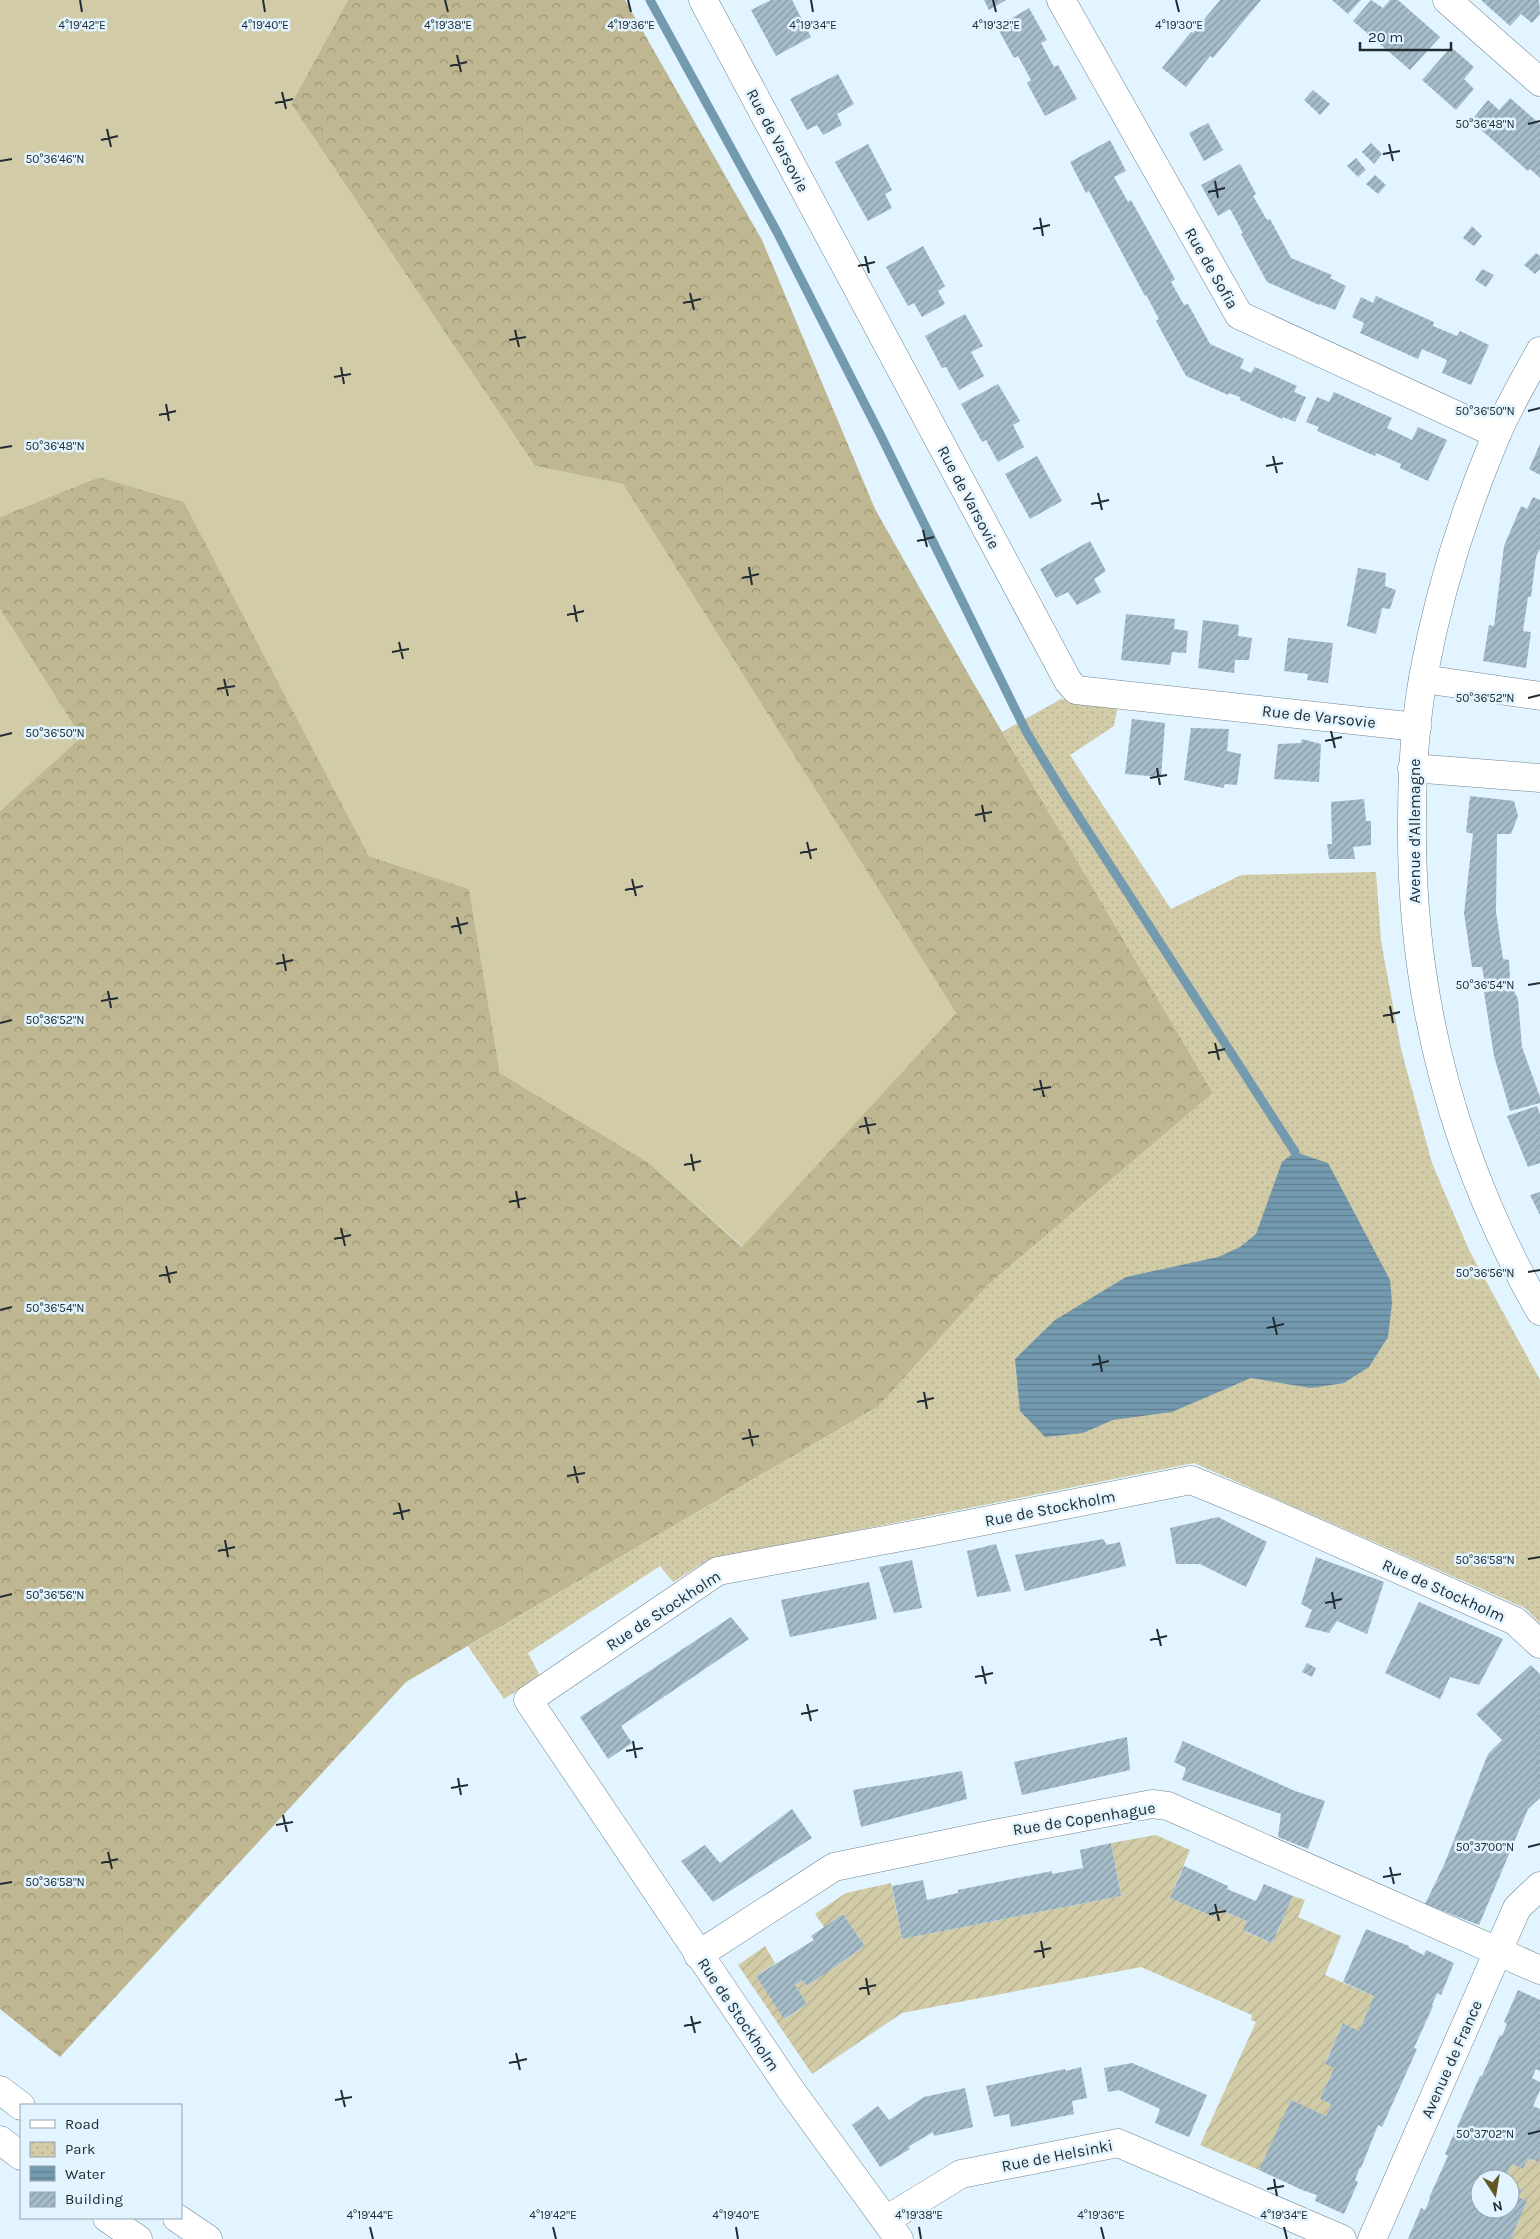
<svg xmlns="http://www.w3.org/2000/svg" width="1540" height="2239" font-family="Karla,sans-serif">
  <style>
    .grass { fill: #d2cba7 }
    .forest { fill: url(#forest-crowns) }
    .park { fill: url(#park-dots) }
    .garden { fill: url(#garden-furrows) }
    .water { fill: url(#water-rules) }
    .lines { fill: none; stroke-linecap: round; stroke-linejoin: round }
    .stream { stroke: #749aaf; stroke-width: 9 }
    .building { fill: url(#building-hatch) }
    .minor-casing { stroke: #6e8490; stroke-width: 29 }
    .primary-casing { stroke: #6e8490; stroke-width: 29 }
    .minor { stroke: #fff; stroke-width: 28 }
    .primary { stroke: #fff; stroke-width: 28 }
    .ticks { fill: none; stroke: #232c32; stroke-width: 2 }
    .labels { text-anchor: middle; stroke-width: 5; stroke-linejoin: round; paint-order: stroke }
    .street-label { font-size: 16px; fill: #232c32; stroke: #e1f4ff }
    .ticks-label { font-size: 12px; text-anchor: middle; fill: #232c32; stroke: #e1f4ff; stroke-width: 5; stroke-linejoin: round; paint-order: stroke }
  </style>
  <defs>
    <pattern id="forest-crowns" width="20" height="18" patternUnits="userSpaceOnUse" patternTransform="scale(1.25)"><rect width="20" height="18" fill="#bfb791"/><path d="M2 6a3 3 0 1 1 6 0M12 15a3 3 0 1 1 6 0" fill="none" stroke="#9b9577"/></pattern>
    <pattern id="park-dots" width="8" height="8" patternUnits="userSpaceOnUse" patternTransform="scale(1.25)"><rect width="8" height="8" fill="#d2cba7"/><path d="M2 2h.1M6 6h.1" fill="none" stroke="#b4ae90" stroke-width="1.8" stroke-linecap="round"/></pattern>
    <pattern id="garden-furrows" width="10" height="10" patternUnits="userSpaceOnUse" patternTransform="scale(1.25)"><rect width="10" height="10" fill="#d2cba7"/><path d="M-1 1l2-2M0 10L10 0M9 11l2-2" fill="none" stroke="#b4ae90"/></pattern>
    <pattern id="water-rules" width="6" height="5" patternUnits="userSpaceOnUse" patternTransform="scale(1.25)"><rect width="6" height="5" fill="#749aaf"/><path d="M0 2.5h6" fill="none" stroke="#5f7e8f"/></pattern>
    <pattern id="building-hatch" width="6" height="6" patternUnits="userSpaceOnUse" patternTransform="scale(1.25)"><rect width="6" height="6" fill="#a5bcc9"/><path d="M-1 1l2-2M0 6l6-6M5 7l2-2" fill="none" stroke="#8699a4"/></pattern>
  </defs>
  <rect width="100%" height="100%" fill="#e1f4ff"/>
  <g class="grass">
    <polygon points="0,0 348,0 291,104 535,466 623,484 956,1013 743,1247 649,1163 500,1073 469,889 369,856 184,502 99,477 0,517"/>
    <polygon points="0,609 81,737 0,811"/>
  </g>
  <polygon class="forest" points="348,0 625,0 762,240 875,509 970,677 1213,1093 987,1286 879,1406 406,1682 60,2057 0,2009 0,811 81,737 0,609 0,517 99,477 184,502 369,856 469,889 500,1073 649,1163 742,1247 956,1013 623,484 535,466 291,104"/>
  <polygon class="park" points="1061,699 1118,705 1114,726 1070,755 1171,909 1241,875 1376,872 1381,941 1401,1049 1432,1163 1469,1250 1540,1380 1540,1623 1525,1608 1194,1463 708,1560 673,1582 660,1566 528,1653 540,1676 504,1699 468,1646 879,1406 987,1286 1213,1093 1002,732"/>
  <g class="garden">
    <polygon points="1156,1835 1190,1850 1170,1898 1214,1917 1218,1909 1247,1921 1244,1931 1272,1943 1293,1896 1305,1900 1298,1917 1341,1936 1325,1975 1374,1996 1359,2031 1343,2023 1325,2063 1334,2068 1320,2099 1331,2104 1326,2116 1291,2101 1259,2170 1200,2145 1256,2022 1251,2020 1252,2015 1141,1967 902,2013 812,2074 738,1965 765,1946 775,1963 756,1976 785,2019 807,2004 795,1985 802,1980 807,1986 865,1946 843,1914 824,1927 815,1914 846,1893 891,1883 902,1939 1121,1896 1111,1843"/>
    <polygon points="1540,2157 1540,2239 1511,2239 1527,2201 1518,2197 1522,2189 1514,2186 1510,2193 1510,2179 1505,2179 1512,2164 1523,2169 1528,2158 1537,2162"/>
  </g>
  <polygon class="water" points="1295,1152 1328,1163 1390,1280 1392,1303 1388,1337 1369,1367 1344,1383 1311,1388 1251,1378 1172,1412 1113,1420 1083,1433 1045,1437 1020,1411 1015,1359 1055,1320 1126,1277 1218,1257 1240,1247 1256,1234 1282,1162"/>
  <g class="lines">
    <polyline class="stream" points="650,0 777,232 881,436 1027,733 1064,794 1295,1152"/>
  </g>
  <g class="building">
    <polygon points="771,0 792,0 811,37 776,56 751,10"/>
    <polygon points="984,0 1006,0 989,10"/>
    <polygon points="1220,0 1261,0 1213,58 1210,56 1186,87 1162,68 1191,32 1193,33"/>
    <polygon points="1332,0 1361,0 1348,14"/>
    <polygon points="1371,0 1383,8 1390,0 1398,0 1440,37 1410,70 1353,21"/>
    <polygon points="1481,0 1539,0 1540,14 1532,23 1521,14 1510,26"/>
    <polygon points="1029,8 1047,40 1041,43 1054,67 1058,65 1077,99 1045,116 1027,83 1031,80 1024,67 1018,56 1014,58 997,27"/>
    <polygon points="1451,47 1474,67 1464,79 1474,89 1456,110 1422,80"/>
    <polygon points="838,74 854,104 837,114 842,125 823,135 817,125 807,130 790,99"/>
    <polygon points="1313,90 1330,104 1320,115 1304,100"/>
    <polygon points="1510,98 1540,124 1540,178 1530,169 1528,171 1471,121 1488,100 1499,110"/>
    <polygon points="1208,123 1223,150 1204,161 1189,133"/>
    <polygon points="1110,140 1126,171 1114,177 1128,202 1131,200 1175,279 1171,282 1184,305 1188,304 1210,344 1244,359 1240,368 1251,373 1255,367 1297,386 1294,392 1306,397 1295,422 1283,417 1282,419 1240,400 1240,397 1229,393 1228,395 1186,376 1156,321 1159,319 1146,295 1145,296 1089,191 1086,193 1070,162"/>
    <polygon points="1371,143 1382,154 1374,164 1362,152"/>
    <polygon points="868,144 892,190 885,194 892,208 868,221 835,162"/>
    <polygon points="1356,158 1366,170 1358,177 1347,166"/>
    <polygon points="1240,164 1256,194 1253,196 1267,220 1270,219 1291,258 1332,275 1330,278 1346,286 1335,310 1320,304 1319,305 1267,282 1241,234 1243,233 1230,209 1218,216 1201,185"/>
    <polygon points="1375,175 1386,185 1378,194 1366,184"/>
    <polygon points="1472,226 1482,236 1474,246 1463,238"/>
    <polygon points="923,246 945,286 938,291 945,304 922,317 914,303 908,306 886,267"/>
    <polygon points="1536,253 1540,256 1540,269 1535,274 1524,265"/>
    <polygon points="1482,269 1494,275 1486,287 1475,280"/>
    <polygon points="1376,296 1434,322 1433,326 1457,336 1460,331 1489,345 1471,385 1442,373 1447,360 1422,349 1418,359 1360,333 1364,323 1352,317 1361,297 1373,303"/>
    <polygon points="965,314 983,346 971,352 984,376 959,390 946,367 942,368 925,336"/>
    <polygon points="998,384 1020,421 1013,425 1024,447 998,462 986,440 982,442 961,404"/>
    <polygon points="1334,392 1392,418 1387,428 1412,440 1418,427 1447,440 1428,481 1400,468 1401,464 1376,453 1375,456 1317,431 1319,427 1306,422 1317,397 1329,402"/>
    <polygon points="1540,444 1540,475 1529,469"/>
    <polygon points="1037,456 1062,501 1030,519 1005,474"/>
    <polygon points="1533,497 1540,500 1540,549 1536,557 1531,597 1528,597 1523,631 1531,632 1526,668 1483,661 1489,625 1494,626 1504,546 1521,506 1527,509"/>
    <polygon points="1090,541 1106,571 1094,579 1101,592 1077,605 1068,592 1056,598 1040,569"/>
    <polygon points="1358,568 1386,573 1385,586 1396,590 1390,609 1382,608 1376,634 1347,626"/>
    <polygon points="1126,614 1175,619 1174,629 1188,631 1186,653 1172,652 1170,665 1121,660"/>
    <polygon points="1203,620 1239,625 1238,636 1252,638 1249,660 1235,660 1234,673 1198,668"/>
    <polygon points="1288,638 1333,643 1328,683 1307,680 1308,674 1284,671"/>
    <polygon points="1132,719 1165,723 1161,777 1125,774"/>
    <polygon points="1191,728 1229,729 1227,751 1241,754 1237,785 1225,784 1223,788 1184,780"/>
    <polygon points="1302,739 1321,744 1319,782 1274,779 1278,744 1301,743"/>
    <polygon points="1470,796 1514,801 1518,816 1511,834 1497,834 1496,912 1503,959 1509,960 1510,978 1485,984 1482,967 1472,967 1464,913 1473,834 1466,832"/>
    <polygon points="1364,799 1366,821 1371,821 1371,845 1353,847 1355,859 1329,859 1327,844 1332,844 1331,802"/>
    <polygon points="1513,989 1518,999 1522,1047 1540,1097 1540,1103 1510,1111 1494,1056 1484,992"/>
    <polygon points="1537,1106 1540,1114 1540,1163 1528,1167 1507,1116"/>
    <polygon points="1540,1192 1540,1215 1530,1195"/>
    <polygon points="1218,1517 1267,1542 1246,1587 1200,1564 1176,1564 1170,1528"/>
    <polygon points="1103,1539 1107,1545 1120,1542 1126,1566 1025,1591 1015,1555"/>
    <polygon points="996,1544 1011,1591 977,1597 967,1551"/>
    <polygon points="1316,1557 1384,1582 1367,1634 1337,1621 1329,1633 1305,1627 1312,1610 1301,1604"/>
    <polygon points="912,1560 922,1608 894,1613 879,1567"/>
    <polygon points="869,1582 877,1619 790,1637 781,1600"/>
    <polygon points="1419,1602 1503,1639 1479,1685 1450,1677 1440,1699 1385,1673"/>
    <polygon points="731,1617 749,1639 621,1726 632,1743 608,1759 580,1717"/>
    <polygon points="1307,1663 1316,1668 1312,1677 1302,1672"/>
    <polygon points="1531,1665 1540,1674 1540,1798 1528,1809 1479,1925 1425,1904 1444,1865 1488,1754 1502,1740 1476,1714"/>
    <polygon points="1127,1737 1130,1770 1022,1795 1014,1762"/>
    <polygon points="1183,1741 1295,1791 1325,1801 1308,1849 1278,1837 1281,1814 1182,1780 1186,1768 1174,1762"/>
    <polygon points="962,1771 967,1799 861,1827 853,1790"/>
    <polygon points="792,1809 812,1838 713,1902 681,1861 705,1845 720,1863"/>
    <polygon points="1111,1843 1121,1896 902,1939 892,1886 923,1880 927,1900 958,1893 958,1890 1052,1871 1052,1874 1083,1868 1080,1850"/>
    <polygon points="1184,1866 1228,1886 1227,1889 1256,1901 1264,1884 1293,1896 1272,1943 1243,1930 1247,1921 1233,1915 1218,1909 1214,1917 1170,1898"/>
    <polygon points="843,1914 865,1946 807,1986 802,1980 795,1985 807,2004 784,2019 756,1976 814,1940 811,1936"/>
    <polygon points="1366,1929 1409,1946 1409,1948 1424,1955 1426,1950 1454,1963 1441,1995 1437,1993 1432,2005 1433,2006 1414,2048 1417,2049 1382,2127 1378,2125 1361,2168 1360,2167 1355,2180 1358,2182 1344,2214 1315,2201 1317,2195 1302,2190 1259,2170 1291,2100 1326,2116 1331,2104 1320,2099 1334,2068 1325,2064 1343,2023 1359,2031 1374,1996 1343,1982"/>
    <polygon points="1518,1990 1540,2000 1540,2071 1536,2069 1532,2078 1540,2082 1540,2090 1533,2106 1540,2109 1540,2157 1538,2162 1528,2158 1523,2169 1512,2164 1505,2179 1488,2173 1485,2179 1480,2179 1480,2209 1510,2209 1510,2193 1514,2186 1522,2189 1518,2197 1527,2201 1511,2239 1408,2239 1421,2208 1425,2210 1430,2199 1429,2198 1448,2156 1445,2154 1480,2076 1482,2076 1500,2035 1502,2036 1507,2024 1504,2022"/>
    <polygon points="1132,2063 1207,2095 1189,2137 1155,2123 1160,2109 1119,2090 1108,2092 1104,2068"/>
    <polygon points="1081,2067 1087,2098 1072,2101 1074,2114 1011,2127 1009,2114 994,2117 986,2086 1065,2069 1066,2071"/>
    <polygon points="965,2088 973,2127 934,2136 933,2132 908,2147 910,2149 880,2167 852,2125 878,2106 889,2120 924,2097"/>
  </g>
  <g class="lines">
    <defs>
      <g id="minor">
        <polyline points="703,0 1068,681 1076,690 1417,727"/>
        <polyline points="1061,0 1239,315 1497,434"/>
        <polyline points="1447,0 1540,82"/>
        <path d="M 1540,351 C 1525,379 1508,407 1496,436 C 1463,514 1438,595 1423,678 C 1415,724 1412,771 1412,819 C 1410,994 1453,1159 1540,1311"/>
        <polyline points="1423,679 1540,696"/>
        <polyline points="1412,768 1540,778"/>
        <polyline points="698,1955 834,1867 994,1834 1152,1804 1168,1806 1540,1970"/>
        <polyline points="886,2220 961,2174 1118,2143 1342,2239"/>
        <polyline points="899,2239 790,2089 528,1700 718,1571 934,1531 1191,1480 1269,1512 1515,1621 1540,1644"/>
        <polyline points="1372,2239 1517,1908 1540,1886"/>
      </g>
      <g id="primary">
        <polyline points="0,2090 21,2106"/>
        <polyline points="0,2140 21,2156"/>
        <polyline points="107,2218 138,2239"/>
        <polyline points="177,2218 208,2239"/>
      </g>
    </defs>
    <use href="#minor" class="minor-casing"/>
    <use href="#primary" class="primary-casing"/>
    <use href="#minor" class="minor"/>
    <use href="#primary" class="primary"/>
  </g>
  <path class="ticks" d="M 80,0 L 82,12M 263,0 L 265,12M 445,0 L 448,12M 628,0 L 631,12M 811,0 L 813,12M 993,0 L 996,12M 1176,0 L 1179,12M 457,55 L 461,72M 450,66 L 467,62M 282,92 L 286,109M 275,103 L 293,99M 1528,124 L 1540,121M 107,129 L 111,147M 101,140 L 118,136M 1389,144 L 1393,161M 1383,154 L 1400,151M 0,161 L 12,159M 1215,181 L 1218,198M 1208,192 L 1225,188M 1040,218 L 1043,236M 1033,229 L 1050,225M 865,256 L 869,273M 858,266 L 875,262M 690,293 L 694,310M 683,303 L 701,299M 515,330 L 519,347M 509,340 L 526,337M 341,367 L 344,384M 334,377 L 351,374M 166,404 L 169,421M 1528,411 L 1540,408M 159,415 L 176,411M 0,448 L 12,446M 1273,456 L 1277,473M 1266,466 L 1283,463M 1098,493 L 1102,510M 1091,504 L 1109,500M 923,530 L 927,547M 917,541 L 934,537M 749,567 L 752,585M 742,578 L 759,574M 574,605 L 577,622M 567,615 L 584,611M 399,642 L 403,659M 392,652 L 409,649M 224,679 L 228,696M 217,689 L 235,686M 1528,698 L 1540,695M 1331,731 L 1335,748M 0,736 L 12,733M 1325,741 L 1342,737M 1157,768 L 1160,785M 1150,778 L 1167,775M 982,805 L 985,822M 975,815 L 992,812M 807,842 L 811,859M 800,853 L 817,849M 632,879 L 636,896M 625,890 L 643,886M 457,917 L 461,934M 451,927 L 468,923M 283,954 L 286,971M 276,964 L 293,960M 1528,985 L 1540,983M 108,991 L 111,1008M 101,1001 L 118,998M 1390,1006 L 1393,1023M 1383,1016 L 1400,1012M 0,1023 L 12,1020M 1215,1043 L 1219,1060M 1208,1053 L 1225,1049M 1040,1080 L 1044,1097M 1033,1090 L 1051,1087M 865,1117 L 869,1134M 859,1127 L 876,1124M 691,1154 L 694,1171M 684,1165 L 701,1161M 516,1191 L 519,1208M 509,1202 L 526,1198M 341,1228 L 345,1246M 334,1239 L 351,1235M 166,1266 L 170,1283M 1528,1272 L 1540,1270M 159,1276 L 177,1272M 0,1310 L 12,1307M 1273,1317 L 1277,1335M 1267,1328 L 1284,1324M 1099,1355 L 1102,1372M 1092,1365 L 1109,1361M 924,1392 L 927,1409M 917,1402 L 934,1398M 749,1429 L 753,1446M 742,1439 L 759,1436M 574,1466 L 578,1483M 567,1476 L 585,1473M 399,1503 L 403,1520M 393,1514 L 410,1510M 225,1540 L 228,1557M 218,1551 L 235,1547M 1528,1559 L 1540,1557M 1332,1592 L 1335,1609M 0,1597 L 12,1594M 1325,1603 L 1342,1599M 1157,1629 L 1161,1646M 1150,1640 L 1167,1636M 982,1666 L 986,1684M 975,1677 L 993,1673M 807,1704 L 811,1721M 801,1714 L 818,1710M 633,1741 L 636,1758M 626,1751 L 643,1748M 458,1778 L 461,1795M 451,1788 L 468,1785M 283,1815 L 287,1832M 276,1825 L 293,1822M 1528,1847 L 1540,1844M 108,1852 L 112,1869M 101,1863 L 118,1859M 1390,1867 L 1394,1884M 1383,1877 L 1401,1874M 0,1884 L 12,1882M 1215,1904 L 1219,1921M 1209,1914 L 1226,1911M 1041,1941 L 1044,1958M 1034,1952 L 1051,1948M 866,1978 L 869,1995M 859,1989 L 876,1985M 691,2016 L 695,2033M 684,2026 L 701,2022M 516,2053 L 520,2070M 509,2063 L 527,2059M 341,2090 L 345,2107M 335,2100 L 352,2097M 1528,2134 L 1540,2131M 1274,2179 L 1277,2196M 1267,2189 L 1284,2186M 370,2227 L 373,2239M 553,2227 L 556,2239M 736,2227 L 738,2239M 919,2227 L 921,2239M 1101,2227 L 1104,2239M 1284,2227 L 1287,2239"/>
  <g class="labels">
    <g class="street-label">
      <text transform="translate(778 140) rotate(62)" y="6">Rue de Varsovie</text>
      <text transform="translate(1212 268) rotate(60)" y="6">Rue de Sofia</text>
      <text transform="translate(969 497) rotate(62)" y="6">Rue de Varsovie</text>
      <text transform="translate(1319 716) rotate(6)" y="6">Rue de Varsovie</text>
      <text transform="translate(1414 831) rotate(-90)" y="6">Avenue d'Allemagne</text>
      <text transform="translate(1050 1508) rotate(-11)" y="6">Rue de Stockholm</text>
      <text transform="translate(1444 1590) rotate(24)" y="6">Rue de Stockholm</text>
      <text transform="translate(663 1610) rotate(-33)" y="6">Rue de Stockholm</text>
      <text transform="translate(1084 1818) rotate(-9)" y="6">Rue de Copenhague</text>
      <text transform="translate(739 2014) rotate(56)" y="6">Rue de Stockholm</text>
      <text transform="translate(1451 2059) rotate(-66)" y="6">Avenue de France</text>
      <text transform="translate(1057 2155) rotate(-11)" y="6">Rue de Helsinki</text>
    </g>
  </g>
  <g class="ticks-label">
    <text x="82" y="29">4°19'42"E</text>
    <text x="265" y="29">4°19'40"E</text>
    <text x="448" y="29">4°19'38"E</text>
    <text x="631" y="29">4°19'36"E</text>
    <text x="813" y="29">4°19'34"E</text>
    <text x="996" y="29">4°19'32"E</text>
    <text x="1179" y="29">4°19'30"E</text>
    <text x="1485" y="128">50°36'48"N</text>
    <text x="55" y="163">50°36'46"N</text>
    <text x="1485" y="415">50°36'50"N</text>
    <text x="55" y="450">50°36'48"N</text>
    <text x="1485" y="702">50°36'52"N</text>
    <text x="55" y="737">50°36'50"N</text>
    <text x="1485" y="989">50°36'54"N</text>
    <text x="55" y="1024">50°36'52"N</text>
    <text x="1485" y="1277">50°36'56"N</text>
    <text x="55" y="1312">50°36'54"N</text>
    <text x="1485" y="1564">50°36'58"N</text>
    <text x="55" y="1599">50°36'56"N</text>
    <text x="1485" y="1851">50°37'00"N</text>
    <text x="55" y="1886">50°36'58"N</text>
    <text x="1485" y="2138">50°37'02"N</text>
    <text x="370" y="2219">4°19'44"E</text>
    <text x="553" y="2219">4°19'42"E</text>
    <text x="736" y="2219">4°19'40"E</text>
    <text x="919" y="2219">4°19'38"E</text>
    <text x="1101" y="2219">4°19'36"E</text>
    <text x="1284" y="2219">4°19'34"E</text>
  </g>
  <rect x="20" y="2104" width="162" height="115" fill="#e1f4ff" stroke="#95a4ad"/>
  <rect x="30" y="2120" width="25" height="8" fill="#ffffff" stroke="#95a4ad"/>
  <text x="65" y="2129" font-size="15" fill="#232c32">Road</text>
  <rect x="30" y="2142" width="25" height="15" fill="url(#park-dots)" stroke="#95a4ad"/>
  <text x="65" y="2154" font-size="15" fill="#232c32">Park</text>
  <rect x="30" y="2166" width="25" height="15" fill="url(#water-rules)" stroke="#95a4ad"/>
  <text x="65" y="2179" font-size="15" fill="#232c32">Water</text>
  <rect x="30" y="2192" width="25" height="15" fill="url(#building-hatch)" stroke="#95a4ad"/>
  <text x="65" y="2204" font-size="15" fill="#232c32">Building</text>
  <g transform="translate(1495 2194) rotate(168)"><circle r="24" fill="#e1f4ff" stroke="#95a4ad"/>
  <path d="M0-4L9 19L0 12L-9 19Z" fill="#635825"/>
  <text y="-8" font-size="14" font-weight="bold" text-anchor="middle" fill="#232c32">N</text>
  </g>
  <path d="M1360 42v8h91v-8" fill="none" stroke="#232c32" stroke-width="2.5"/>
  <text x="1368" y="42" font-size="15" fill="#232c32" stroke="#e1f4ff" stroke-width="4" paint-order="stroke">20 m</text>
</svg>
